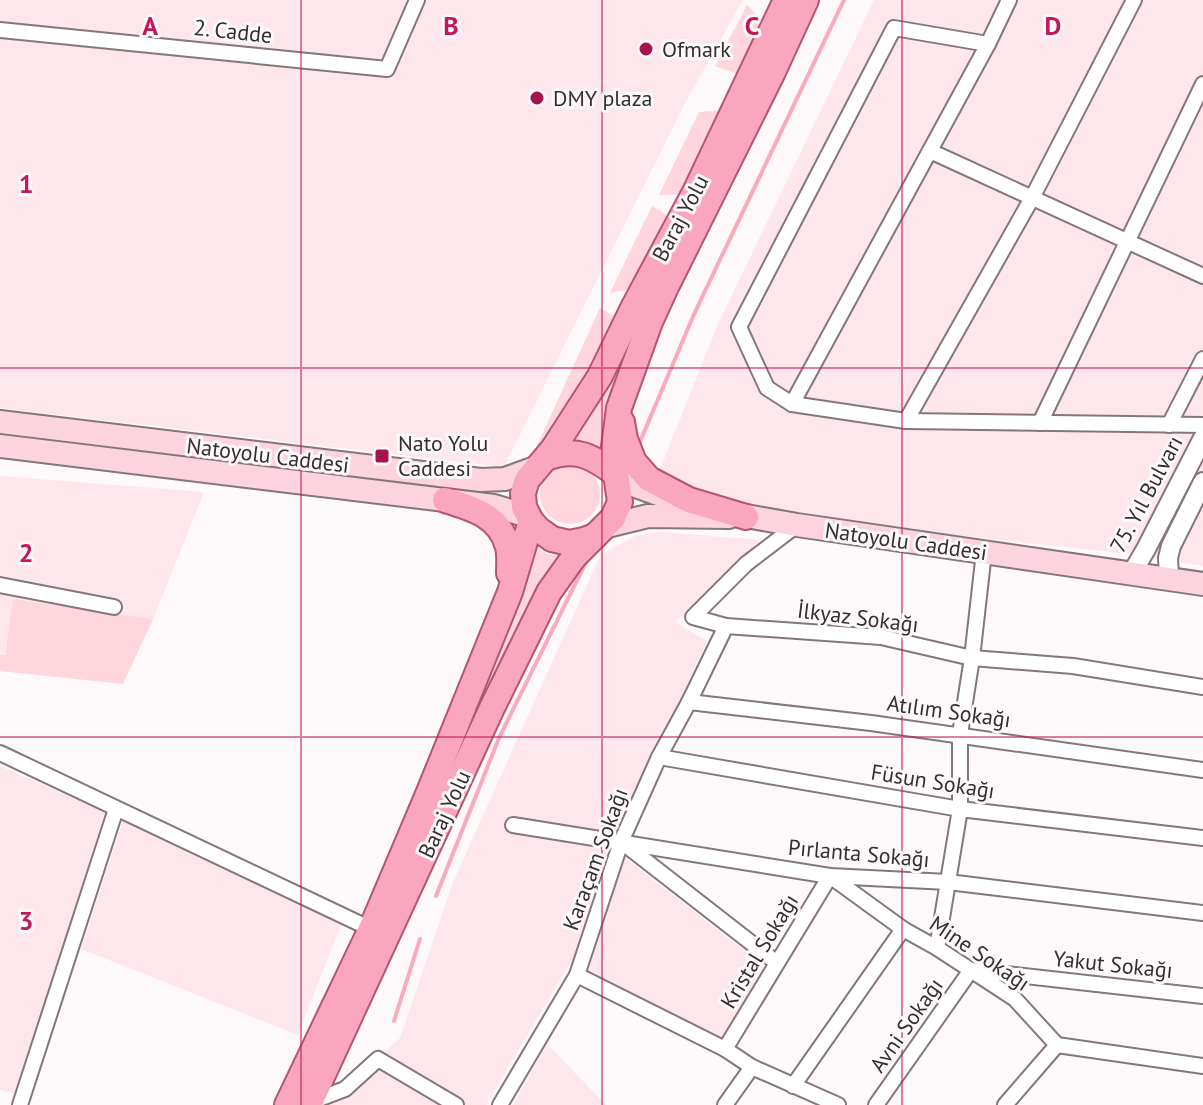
<svg xmlns="http://www.w3.org/2000/svg" width="1203" height="1105" font-family="'PT Sans',sans-serif">
  <style>
    .built { fill: #fee7ec }
    .green { fill: #ffd5de }
    .lines { fill: none; stroke-linecap: round; stroke-linejoin: round }
    .stream { stroke: #f9aabd; stroke-width: 4 }
    .minor-casing { stroke: #84777a; stroke-width: 18 }
    .tertiary-casing { stroke: #84777a; stroke-width: 22 }
    .secondary-casing { stroke: #84777a; stroke-width: 26 }
    .primary-casing { stroke: #b25671; stroke-width: 28 }
    .minor { stroke: #fff; stroke-width: 14 }
    .tertiary { stroke: #fff; stroke-width: 18 }
    .secondary { stroke: #fcd3df; stroke-width: 22 }
    .primary { stroke: #faa6bf; stroke-width: 24 }
    .grid { fill: none; stroke: #c2185b; stroke-width: 2; stroke-opacity: 0.55 }
    .poi-dot { fill: #a61450; stroke: #fdf8f9; stroke-width: 3 }
    .labels { text-anchor: middle; stroke-width: 6; stroke-linejoin: round; paint-order: stroke }
    .street-label { font-size: 22px; fill: #332e2f; stroke: #fdf8f9 }
    .poi-label { font-size: 22px; fill: #332e2f; stroke: #fdf8f9; text-anchor: start }
    .grid-label { font-size: 26px; text-anchor: middle; font-weight: bold; fill: #c2185b; stroke: #fdf8f9; stroke-width: 6; stroke-linejoin: round; paint-order: stroke }
  </style>
  <rect width="100%" height="100%" fill="#fdf8f9"/>
  <g class="built">
    <polygon points="0,0 743,0 685,103 504,467 0,408"/>
    <polygon points="874,0 1203,0 1203,566 1127,554 753,512 683,484 659,472 718,324"/>
    <polygon points="0,476 204,492 153,619 14,599 4,656 0,655"/>
    <polygon points="661,532 761,540 675,622 707,641 611,847 770,971 719,1042 568,966 486,1105 326,1105 400,1038 453,882 601,554 635,536"/>
    <polygon points="0,766 105,812 17,1094 0,1090"/>
    <polygon points="123,820 341,924 298,1035 81,949"/>
    <polygon points="547,1044 606,1105 513,1105"/>
  </g>
  <g class="green">
    <polygon points="747,5 766,23 740,75 715,66"/>
    <polygon points="726,110 685,194 659,195 699,112"/>
    <polygon points="652,206 672,218 636,288 610,293"/>
    <polygon points="600,308 621,320 595,370 529,463"/>
    <polygon points="633,334 605,453 590,445 570,444"/>
    <circle cx="570" cy="494" r="30"/>
    <polygon points="535,546 547,554 566,556 448,784 441,783"/>
    <polygon points="13,599 153,619 123,684 0,671 0,655 5,655"/>
  </g>
  <g class="lines">
    <g class="stream">
      <polyline points="639,444 695,312 844,0"/>
      <polyline points="436,896 499,738 587,560"/>
      <polyline points="394,1021 420,939"/>
    </g>
    <defs>
      <g id="minor">
        <polyline points="1009,0 988,44 894,28 739,327 767,388 792,404 906,421 1032,198 1134,0"/>
        <polyline points="0,30 387,69 417,0"/>
        <polyline points="930,151 1203,276"/>
        <polyline points="792,404 988,44"/>
        <polyline points="906,421 1203,425"/>
        <polyline points="1040,423 1203,84"/>
        <polyline points="1169,425 1203,359"/>
        <polyline points="797,525 746,564 693,617 726,626 881,637 972,658 1073,666 1203,687"/>
        <polyline points="0,585 114,607"/>
        <polyline points="689,702 871,723 1203,770"/>
        <polyline points="0,753 371,929"/>
        <polyline points="659,757 960,809 1203,838"/>
        <polyline points="513,825 830,876 948,882 1203,913"/>
        <polyline points="623,843 777,963"/>
        <polyline points="937,948 960,809 960,734 972,658 984,552"/>
        <polyline points="577,975 725,1049 752,1067 838,1105"/>
        <polyline points="725,1049 830,876 903,929 937,948 1015,999 1057,1045 1203,1066"/>
        <polyline points="793,1086 903,929"/>
        <polyline points="311,1102 345,1089 378,1059 456,1105"/>
        <polyline points="20,1105 116,809"/>
        <polyline points="500,1105 577,975 621,842 659,757 689,702 726,626"/>
        <polyline points="725,1105 752,1067"/>
        <polyline points="876,1105 971,970 1203,996"/>
        <polyline points="1005,1105 1057,1045"/>
      </g>
      <g id="tertiary">
        <polyline points="1132,573 1146,549 1203,438"/>
        <polyline points="1169,578 1168,558 1171,546 1203,482"/>
      </g>
      <g id="secondary">
        <polyline points="0,422 481,480 505,479 535,468"/>
        <polyline points="0,446 494,506 528,516"/>
        <polyline points="616,474 630,484 669,498"/>
        <polyline points="729,513 797,525 1203,584"/>
        <polyline points="607,526 648,516 729,517"/>
      </g>
      <g id="primary">
        <polyline points="622,422 625,439 634,462 649,479 689,500 746,517"/>
        <polyline points="611,470 619,408 650,322 666,287 772,74 806,0"/>
        <path d="M 445,500 C 472,508 500,516 508,547 C 510,555 509,565 509,573"/>
        <polyline points="595,536 584,540 569,543 552,539 538,529 531,521 524,507 523,493 527,480 553,449 600,376 633,308 696,190 786,0"/>
        <polyline points="287,1105 371,929 429,792 510,592 531,521"/>
        <path d="M 309,1105 L 492,708 L 549,592 L 574,557 L 613,518 L 620,502 L 616,474 C 592,456 576,447 546,458"/>
      </g>
    </defs>
    <use href="#minor" class="minor-casing"/>
    <use href="#tertiary" class="tertiary-casing"/>
    <use href="#secondary" class="secondary-casing"/>
    <use href="#primary" class="primary-casing"/>
    <use href="#minor" class="minor"/>
    <use href="#tertiary" class="tertiary"/>
    <use href="#secondary" class="secondary"/>
    <use href="#primary" class="primary"/>
  </g>
  <path class="grid" d="M 301,0 L 301,1105M 602,0 L 602,1105M 902,0 L 902,1105M 0,368 L 1203,368M 0,737 L 1203,737"/>
  <g class="poi-dot">
    <circle cx="646" cy="49" r="8"/>
    <circle cx="537" cy="98" r="8"/>
    <rect x="374" y="448" width="16" height="16" rx="4"/>
  </g>
  <g class="labels">
    <g class="street-label">
      <text transform="translate(233 31) rotate(6)" y="8">2. Cadde</text>
      <text transform="translate(680 218) rotate(-62)" y="8">Baraj Yolu</text>
      <text transform="translate(268 455) rotate(7)" y="8">Natoyolu Caddesi</text>
      <text transform="translate(1146 494) rotate(-62)" y="8">75. Yıl Bulvarı</text>
      <text transform="translate(906 541) rotate(8)" y="8">Natoyolu Caddesi</text>
      <text transform="translate(858 617) rotate(7)" y="8">İlkyaz Sokağı</text>
      <text transform="translate(949 711) rotate(8)" y="8">Atılım Sokağı</text>
      <text transform="translate(933 781) rotate(9)" y="8">Füsun Sokağı</text>
      <text transform="translate(444 814) rotate(-65)" y="8">Baraj Yolu</text>
      <text transform="translate(859 853) rotate(5)" y="8">Pırlanta Sokağı</text>
      <text transform="translate(595 859) rotate(-70)" y="8">Karaçam Sokağı</text>
      <text transform="translate(759 951) rotate(-59)" y="8">Kristal Sokağı</text>
      <text transform="translate(980 953) rotate(34)" y="8">Mine Sokağı</text>
      <text transform="translate(1113 964) rotate(6)" y="8">Yakut Sokağı</text>
      <text transform="translate(906 1025) rotate(-55)" y="8">Avni Sokağı</text>
    </g>
    <g class="poi-label">
      <text x="662" y="57">Ofmark</text>
      <text x="553" y="106">DMY plaza</text>
      <text x="398" y="451">Nato Yolu<tspan x="398" dy="25">Caddesi</tspan></text>
    </g>
  </g>
  <g class="grid-label">
    <text x="150" y="35">A</text>
    <text x="451" y="35">B</text>
    <text x="752" y="35">C</text>
    <text x="1053" y="35">D</text>
    <text x="26" y="193">1</text>
    <text x="26" y="562">2</text>
    <text x="26" y="930">3</text>
  </g>
</svg>
